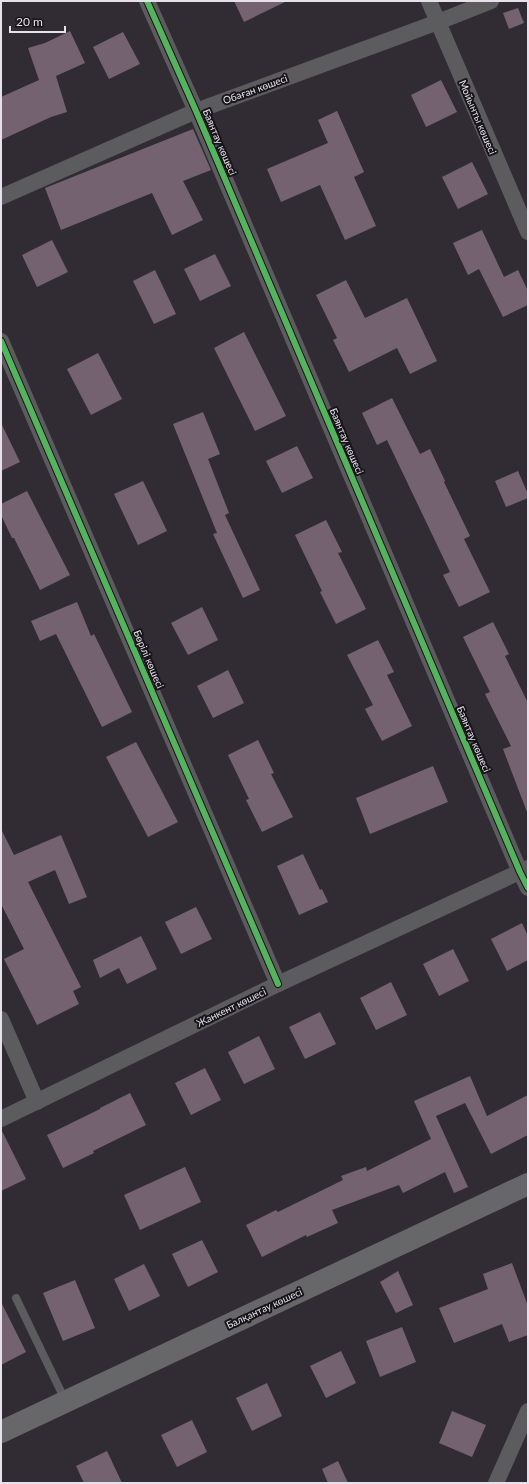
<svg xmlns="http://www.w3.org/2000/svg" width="529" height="1484" font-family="Lato,sans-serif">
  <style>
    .building { fill: #756270 }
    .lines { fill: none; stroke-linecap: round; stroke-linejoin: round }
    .lane { stroke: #5c5c5f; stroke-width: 8 }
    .street { stroke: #5c5c5f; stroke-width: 16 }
    .secondary { stroke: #67676a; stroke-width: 22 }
    .cycleway-casing { stroke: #17141a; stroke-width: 8 }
    .cycleway { stroke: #56b35d; stroke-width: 6 }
    .labels { text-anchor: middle; stroke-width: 4; stroke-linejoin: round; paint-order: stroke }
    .street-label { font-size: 10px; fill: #e6e1eb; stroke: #17141a }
  </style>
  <rect width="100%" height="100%" fill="#312c34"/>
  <g class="building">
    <polygon points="234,1 287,1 244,22"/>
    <polygon points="518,8 524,23 509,29 503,13"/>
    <polygon points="70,31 85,63 56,76 67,112 51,117 1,140 1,97 39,80 28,48 45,43"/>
    <polygon points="123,32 140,64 109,79 93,47"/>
    <polygon points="441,80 457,112 426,127 411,95"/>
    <polygon points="337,111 364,172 354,177 376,226 345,240 320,185 281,202 267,169 328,143 318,120"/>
    <polygon points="193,129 211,170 183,181 203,220 172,235 152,193 61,230 45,188"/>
    <polygon points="472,162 488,194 458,209 442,177"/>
    <polygon points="482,230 504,277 518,270 528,291 528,305 503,317 479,269 468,275 453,243"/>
    <polygon points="52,240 68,272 37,287 22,255"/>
    <polygon points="215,254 231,286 200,301 184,269"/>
    <polygon points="155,270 176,314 154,324 133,281"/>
    <polygon points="346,280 365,318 407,298 437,361 410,374 397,348 349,372 333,340 337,338 316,295"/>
    <polygon points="244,332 286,416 255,431 214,348"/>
    <polygon points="98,353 122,399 91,415 67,369"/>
    <polygon points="392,398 420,454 430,449 445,481 444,482 470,536 464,539 490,592 459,607 443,575 450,572 387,440 377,445 362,413"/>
    <polygon points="203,412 220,454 208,459 229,513 225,515 260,590 243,598 213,534 217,533 173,424"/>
    <polygon points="1,423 20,462 1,471"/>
    <polygon points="297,446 313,478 282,493 266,461"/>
    <polygon points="518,471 528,494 528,498 506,507 495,481"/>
    <polygon points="143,481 167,531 138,545 114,494"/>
    <polygon points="27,491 70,575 40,590 14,538 12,538 1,515 1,504"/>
    <polygon points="326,520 342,552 338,553 366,609 336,624 320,592 322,591 295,535"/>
    <polygon points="77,602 91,636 94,634 132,712 102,727 56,634 40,641 31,621"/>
    <polygon points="202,607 218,640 188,655 171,623"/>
    <polygon points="493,622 509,654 505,656 528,703 527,812 503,749 511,746 485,694 490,692 463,637"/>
    <polygon points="378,640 394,672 387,675 412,726 382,741 365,709 373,705 347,655"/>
    <polygon points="228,670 244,703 213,718 197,686"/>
    <polygon points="258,740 274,773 271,774 293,817 262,832 246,800 249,799 228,755"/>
    <polygon points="136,742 178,822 148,837 106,757"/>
    <polygon points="433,766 448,802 370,834 356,798"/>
    <polygon points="1,829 14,855 61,835 87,897 69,904 55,870 28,882 81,987 73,991 79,1004 37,1025 4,959 24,949 1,904"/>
    <polygon points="303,854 320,890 322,889 328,902 299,915 277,866"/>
    <polygon points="196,907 212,939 181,954 165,922"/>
    <polygon points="522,923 528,936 528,960 507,971 491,939"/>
    <polygon points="141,936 157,969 127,984 119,968 100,978 93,960"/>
    <polygon points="453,949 469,981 439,996 423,964"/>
    <polygon points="391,982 407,1015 376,1030 360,998"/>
    <polygon points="320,1012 336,1044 305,1059 289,1027"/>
    <polygon points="259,1036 275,1069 244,1084 228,1052"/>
    <polygon points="205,1068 221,1100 191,1115 175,1083"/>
    <polygon points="470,1076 487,1116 528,1095 528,1135 491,1154 465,1103 436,1116 468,1187 454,1193 445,1172 403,1193 399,1185 332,1210 338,1223 307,1237 306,1235 262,1257 246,1225 276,1210 278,1212 343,1180 341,1176 366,1167 367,1171 431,1139 414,1101"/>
    <polygon points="130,1093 146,1125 93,1151 94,1153 63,1168 47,1135 100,1109 100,1108"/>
    <polygon points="1,1129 26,1179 1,1191"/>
    <polygon points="185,1167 201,1202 140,1230 124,1195"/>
    <polygon points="202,1240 218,1272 188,1287 172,1254"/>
    <polygon points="512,1263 528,1306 528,1335 509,1342 502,1324 454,1343 439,1308 488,1289 483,1274"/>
    <polygon points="144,1264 160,1296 129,1311 114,1279"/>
    <polygon points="398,1271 413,1305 396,1313 380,1282"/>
    <polygon points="75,1280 95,1328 63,1341 43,1293"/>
    <polygon points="1,1302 26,1352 1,1365"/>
    <polygon points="402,1327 416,1362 380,1377 366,1341"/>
    <polygon points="341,1351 356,1383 326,1398 310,1366"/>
    <polygon points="267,1383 282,1416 252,1431 236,1398"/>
    <polygon points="452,1411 486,1425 472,1457 439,1443"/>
    <polygon points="192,1420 207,1452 177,1467 161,1435"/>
    <polygon points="107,1451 122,1483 84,1483 76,1466"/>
    <polygon points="338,1461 348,1483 328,1483 322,1469"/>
  </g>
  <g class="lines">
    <polyline class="lane" points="16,1298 65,1400"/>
    <g class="street">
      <polyline points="147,1 196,111 520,872 528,888"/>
      <polyline points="429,1 528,232"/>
      <polyline points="1,197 196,111 438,22 491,1"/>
      <polyline points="1,341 278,984"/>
      <polyline points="1,1019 37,1102"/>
      <polyline points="1,1119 278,984 528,868"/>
      <polyline points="496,1483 528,1411"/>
    </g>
    <polyline class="secondary" points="1,1432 528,1184"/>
    <defs>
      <g id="cycleway">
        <polyline points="147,1 196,111 520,872 528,888"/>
        <polyline points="1,341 278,984"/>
      </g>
    </defs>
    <use href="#cycleway" class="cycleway-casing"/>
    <use href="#cycleway" class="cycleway"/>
  </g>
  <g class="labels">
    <g class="street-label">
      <text transform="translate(255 89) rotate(-20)" y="4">Обаған көшесі</text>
      <text transform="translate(478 117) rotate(67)" y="4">Мойынты көшесі</text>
      <text transform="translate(220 142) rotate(67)" y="4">Баянтау көшесі</text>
      <text transform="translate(347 441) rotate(67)" y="4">Баянтау көшесі</text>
      <text transform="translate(149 659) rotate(67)" y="4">Бөрілі көшесі</text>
      <text transform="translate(474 739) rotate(67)" y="4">Баянтау көшесі</text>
      <text transform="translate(231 1007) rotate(-26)" y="4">Жанкент көшесі</text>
      <text transform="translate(264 1308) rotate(-25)" y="4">Балқантау көшесі</text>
    </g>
  </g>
  <rect width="529" height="1484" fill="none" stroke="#e6e1eb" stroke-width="4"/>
  <path d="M10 26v6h55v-6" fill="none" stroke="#e6e1eb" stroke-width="2"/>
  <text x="16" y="26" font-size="12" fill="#e6e1eb" stroke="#17141a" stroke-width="3" paint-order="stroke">20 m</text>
</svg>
